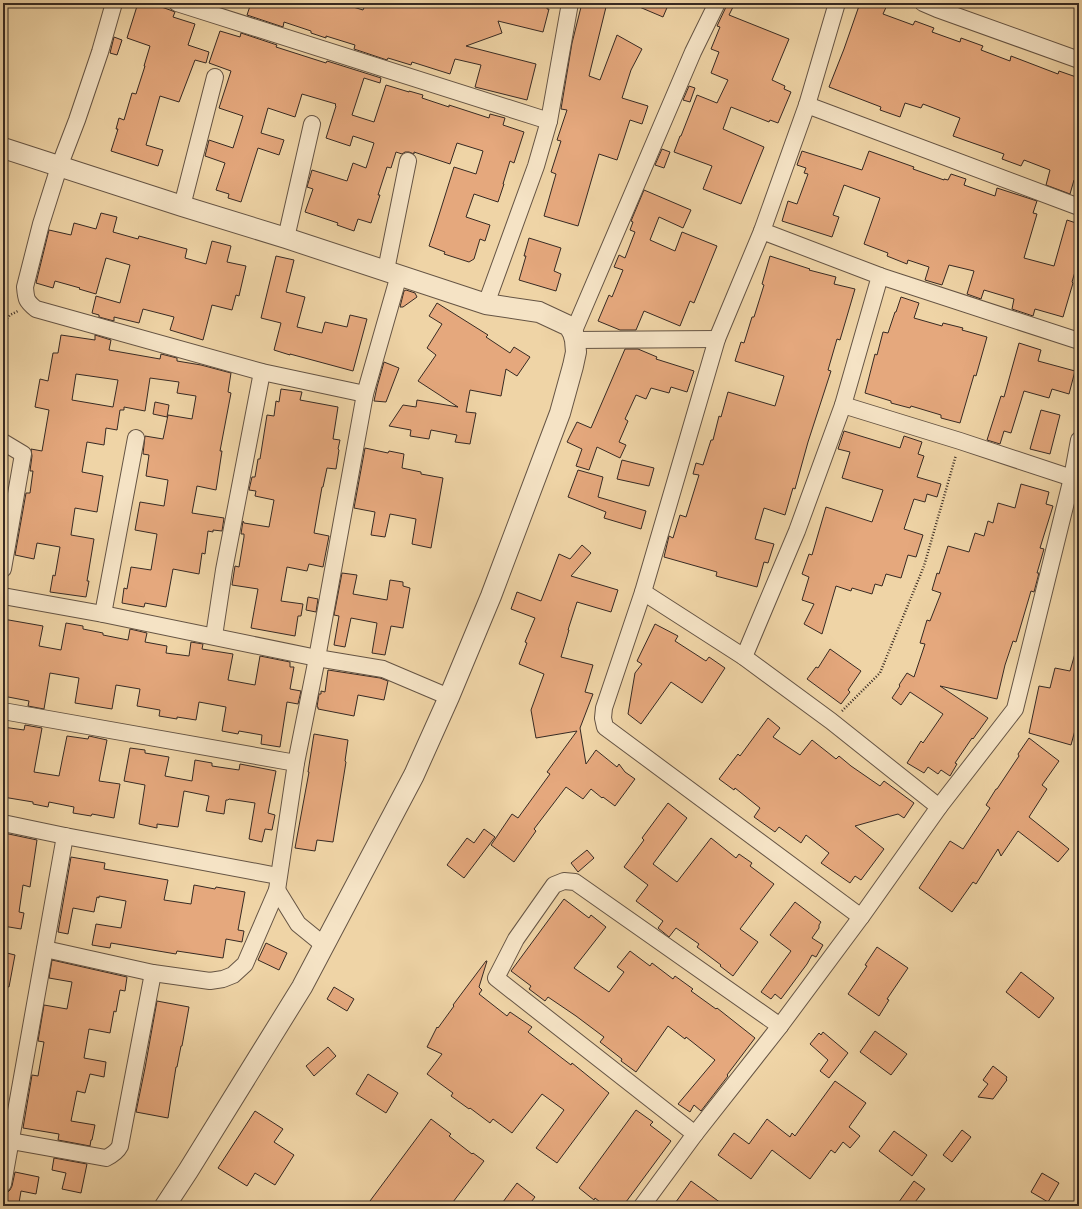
<svg xmlns="http://www.w3.org/2000/svg" width="1082" height="1209" font-family="'Old Standard TT',serif">
  <style>
    .building { fill: #e5a87d; stroke: #372a23; fill-rule: evenodd }
    .lines { fill: none; stroke-linecap: round; stroke-linejoin: round }
    .minor-casing { stroke: #655444; stroke-width: 18 }
    .tertiary-casing { stroke: #655444; stroke-width: 22 }
    .path { stroke: #372a23; stroke-width: 2.5; stroke-dasharray: 1 2; stroke-linecap: butt }
    .minor { stroke: #f5e3c5; stroke-width: 16 }
    .tertiary { stroke: #f5e3c5; stroke-width: 20 }
  </style>
  <rect width="100%" height="100%" fill="#efd4a6"/>
  <filter id="stains"><feTurbulence type="fractalNoise" baseFrequency=".005" numOctaves="4"/><feColorMatrix values="0 0 0 0 .2 0 0 0 0 .09 0 0 0 0 .02 0 0 0 .5 -.17"/></filter>
  <radialGradient id="worn" r=".72"><stop offset=".6" stop-color="#630" stop-opacity="0"/><stop offset="1" stop-color="#630" stop-opacity=".3"/></radialGradient>
  <g class="building">
    <polygon points="138,3 150,3 170,10 175,12 173,17 195,24 188,45 209,52 206,63 195,60 179,102 160,96 146,145 163,150 158,166 111,151 118,129 116,129 119,118 124,120 132,93 136,94 145,66 144,66 150,46 127,38"/>
    <polygon points="251,3 340,3 363,10 366,3 548,3 547,9 549,9 543,32 498,21 502,33 466,46 536,64 527,100 475,87 481,65 455,59 450,74 412,62 411,65 388,58 387,60 354,49 355,45 326,36 326,38 311,33 311,31 284,22 283,27 247,15"/>
    <polygon points="582,3 607,3 589,76 600,80 617,35 642,49 631,70 622,98 648,106 642,124 630,120 617,160 599,154 578,226 544,216 556,174 551,172 561,141 557,140 567,110 561,109 572,43"/>
    <polygon points="630,3 669,3 663,17"/>
    <polygon points="726,3 735,3 729,15 789,39 772,80 785,86 784,89 791,92 778,123 770,120 769,122 731,107 723,129 764,147 741,204 703,189 712,166 674,152 680,136 681,136 697,95 717,103 728,80 711,73 719,52 711,49 720,27 717,26 726,7"/>
    <polygon points="860,3 888,3 883,14 913,25 915,21 934,28 932,32 960,42 961,38 983,46 981,50 1010,61 1011,56 1058,74 1059,71 1079,78 1079,182 1074,180 1070,194 1046,185 1050,170 1024,160 1021,166 1002,159 1004,154 953,136 960,118 923,104 921,108 905,103 900,117 880,110 881,107 829,87 844,49"/>
    <polygon points="220,31 240,37 241,33 277,45 276,47 326,63 327,61 381,78 380,83 364,78 352,115 374,122 386,85 409,92 409,91 423,95 422,98 449,107 449,105 489,118 490,114 505,118 503,125 524,132 514,163 510,161 503,184 504,184 498,202 474,194 466,217 490,225 485,241 480,239 474,259 469,262 444,254 445,252 429,246 434,231 454,167 476,174 483,151 457,143 450,164 414,152 414,154 409,152 405,152 402,154 396,152 391,168 387,167 378,195 380,195 371,223 358,219 354,231 337,225 338,223 305,212 313,189 307,187 312,170 347,181 353,163 366,168 374,143 353,136 350,146 326,138 336,106 335,105 336,104 302,94 295,117 268,108 261,133 284,140 279,155 258,148 241,202 228,198 229,194 216,190 225,163 205,156 209,140 233,148 243,116 219,108 231,71 209,63"/>
    <polygon points="114,37 122,40 117,55 110,53"/>
    <polygon points="689,86 695,88 690,102 683,100"/>
    <polygon points="662,149 670,152 664,168 655,165"/>
    <polygon points="802,151 862,170 869,151 914,167 913,169 944,180 944,179 948,180 951,174 966,179 964,185 995,196 997,188 1037,201 1033,213 1037,214 1024,258 1054,266 1067,220 1079,224 1079,258 1072,282 1073,283 1063,317 1035,309 1033,316 1012,309 1014,299 984,290 981,299 967,294 974,271 949,265 942,285 925,280 929,267 908,260 907,264 887,256 888,253 864,244 880,198 844,185 833,215 839,217 832,237 782,221 788,201 797,204 808,174 804,173 806,168 797,165"/>
    <polygon points="644,190 691,210 683,228 659,217 650,240 675,251 682,232 717,246 694,303 690,301 680,326 644,311 636,330 620,330 598,321 609,295 612,297 623,270 614,267 619,255 625,258 635,232 630,230 633,222 631,221"/>
    <polygon points="101,213 117,217 113,232 138,239 139,236 187,249 185,258 206,264 212,241 231,246 227,262 246,266 239,296 236,295 232,310 212,305 203,340 170,330 174,317 143,309 139,323 114,317 114,321 99,317 99,315 92,313 96,296 120,303 130,265 106,258 96,294 79,289 80,288 55,281 53,288 36,283 49,230 71,235 74,223 96,229"/>
    <polygon points="529,238 561,248 554,271 561,274 556,291 519,280 526,256 524,256"/>
    <polygon points="276,256 294,260 286,292 305,297 297,327 322,333 325,322 347,327 350,315 367,319 353,371 290,354 290,355 274,350 281,323 261,318"/>
    <polygon points="770,256 810,269 809,270 836,277 834,284 855,289 840,340 837,339 828,370 831,371 808,442 795,489 793,488 785,515 764,508 755,539 774,544 768,563 764,562 757,587 716,576 717,572 664,557 669,536 673,538 680,515 686,517 699,475 693,474 696,463 703,465 711,440 713,440 719,416 721,417 728,392 775,406 784,376 735,361 741,342 744,343 752,317 754,317 764,285 762,284"/>
    <polygon points="406,290 415,293 417,297 403,307 400,307 404,291"/>
    <polygon points="901,297 919,303 914,318 942,326 943,323 963,328 962,330 987,337 976,376 974,375 960,423 941,418 941,415 911,406 910,408 891,403 891,401 865,393 875,354 877,355 883,332 888,333 895,312 896,312"/>
    <polygon points="437,303 488,335 486,337 510,353 514,347 530,357 517,376 506,369 501,396 470,390 466,412 476,413 470,444 455,442 457,435 431,430 429,439 410,436 411,430 389,426 403,405 416,407 417,400 458,407 418,381 436,355 427,348 442,324 429,316"/>
    <path d="M 61,335 L 95,340 L 95,335 L 111,340 L 109,350 L 160,359 L 161,354 L 177,358 L 177,361 L 201,365 L 231,373 L 228,392 L 231,393 L 220,451 L 222,451 L 216,490 L 197,486 L 192,513 L 224,518 L 222,531 L 213,530 L 213,532 L 208,531 L 205,554 L 202,553 L 199,574 L 173,569 L 166,607 L 145,603 L 144,607 L 122,603 L 124,588 L 127,589 L 131,567 L 151,570 L 157,534 L 135,530 L 140,502 L 164,506 L 168,480 L 146,476 L 149,455 L 143,454 L 145,436 L 163,439 L 168,415 L 192,419 L 196,396 L 177,393 L 179,382 L 150,378 L 145,411 L 124,407 L 124,410 L 120,410 L 117,430 L 106,428 L 104,445 L 87,442 L 82,472 L 103,476 L 97,512 L 75,508 L 71,535 L 94,539 L 87,581 L 89,581 L 86,597 L 50,592 L 53,575 L 55,576 L 60,547 L 37,543 L 34,559 L 15,555 L 26,493 L 30,493 L 33,471 L 30,471 L 32,456 L 31,449 L 42,451 L 49,410 L 35,407 L 40,379 L 48,381 L 53,353 L 58,353 ZM 76,374 L 118,380 L 113,407 L 72,400 Z"/>
    <polygon points="1019,343 1041,350 1038,361 1075,371 1069,394 1052,389 1049,398 1024,391 1011,433 1004,431 1000,444 987,440 1001,396 1004,397"/>
    <polygon points="625,349 638,349 657,357 656,359 694,371 687,392 671,387 669,393 651,388 646,399 636,395 625,419 628,421 619,442 626,445 620,458 597,447 589,470 576,466 582,449 567,442 577,422 591,428"/>
    <polygon points="384,362 399,368 386,402 374,401 377,387"/>
    <polygon points="281,389 302,392 300,400 338,407 333,439 340,440 338,449 339,450 336,469 327,468 323,487 322,487 314,533 329,536 323,567 309,564 307,571 287,567 281,601 303,604 301,616 298,616 295,636 251,628 258,589 232,585 235,566 239,567 244,537 244,534 241,534 243,521 244,523 269,527 274,500 255,496 256,491 249,490 252,477 255,477 258,459 260,459 267,415 274,416 276,401 279,402"/>
    <polygon points="155,402 169,405 167,417 153,414"/>
    <polygon points="1041,410 1060,415 1050,454 1030,449"/>
    <polygon points="844,431 900,448 904,436 922,442 918,454 924,456 917,477 941,484 937,497 927,494 925,502 914,499 904,529 923,535 916,557 908,555 901,578 886,574 882,586 875,584 872,594 852,588 851,591 836,586 822,634 804,624 814,604 802,600 809,577 802,574 809,554 812,555 826,507 872,522 883,490 842,478 850,452 838,449"/>
    <polygon points="365,448 388,453 389,451 404,454 402,468 421,472 421,474 443,478 431,548 412,544 416,519 390,514 385,537 371,535 375,512 354,508"/>
    <polygon points="622,460 654,468 649,486 617,479"/>
    <polygon points="578,470 603,477 598,497 646,511 641,529 604,518 606,512 568,497"/>
    <polygon points="1021,484 1049,492 1046,504 1053,506 1040,548 1044,549 1037,573 1039,573 1034,592 1031,591 1016,642 1013,641 1005,665 997,699 940,686 988,718 973,739 972,738 955,763 957,764 950,776 941,770 938,774 928,767 924,773 907,763 921,741 923,743 943,714 910,692 901,705 892,698 900,686 899,685 907,673 914,677 925,644 920,643 927,620 930,621 941,593 932,590 937,573 939,574 948,546 969,552 975,533 984,536 988,521 993,523 998,503 1015,508"/>
    <polygon points="582,545 591,553 571,576 618,590 611,612 577,602 568,630 569,630 561,657 593,665 585,692 593,694 580,728 586,764 596,750 617,767 619,764 625,772 635,779 615,806 603,797 602,798 591,789 583,799 566,787 534,829 536,831 514,862 491,845 512,814 518,818 550,774 547,772 577,731 536,738 531,710 544,674 519,664 527,643 525,642 535,618 511,609 517,592 541,601 559,554 570,559"/>
    <polygon points="342,573 357,575 353,594 387,600 390,580 403,582 403,586 410,588 403,628 391,626 385,655 372,653 377,623 351,618 345,647 334,645 339,616 334,615"/>
    <polygon points="308,597 318,599 316,612 306,610"/>
    <polygon points="3,619 43,626 39,646 61,650 66,623 83,626 83,629 103,633 103,635 128,640 130,629 147,633 145,642 167,646 166,653 189,656 191,642 203,644 202,649 233,654 228,680 255,685 260,656 290,662 290,667 294,667 290,689 301,691 298,704 287,702 280,747 261,744 262,735 239,731 238,734 222,731 226,707 199,702 196,720 177,717 177,719 159,716 160,710 137,706 140,689 116,685 112,709 75,703 79,678 50,673 44,709 28,706 29,701 3,696"/>
    <polygon points="655,624 678,636 675,641 706,661 709,657 725,668 702,703 671,682 641,724 628,714 635,673 642,664 637,661"/>
    <polygon points="830,649 861,671 848,690 850,692 841,704 807,679 816,667 818,668"/>
    <polygon points="1076,650 1079,650 1079,707 1075,723 1077,723 1071,745 1029,733 1039,686 1050,688 1055,668 1070,671"/>
    <polygon points="328,670 380,678 388,681 384,700 358,695 354,716 318,709 318,707 317,707 319,694 321,694 321,691 325,692"/>
    <polygon points="768,718 780,728 773,737 800,755 812,740 836,759 839,756 851,766 880,786 884,781 914,803 904,818 898,814 855,826 884,849 861,880 855,876 850,883 821,863 829,853 806,835 801,843 779,827 775,832 754,817 760,808 735,788 734,790 719,779 738,754 740,756"/>
    <polygon points="25,725 42,728 34,772 59,776 67,736 88,739 89,736 107,740 99,781 120,784 114,818 92,814 91,816 73,813 74,807 49,802 48,807 33,804 33,802 3,797 3,727 24,730"/>
    <polygon points="314,734 348,740 345,761 346,762 333,842 317,840 315,851 295,848 309,772 308,772"/>
    <polygon points="1029,738 1059,761 1042,785 1047,789 1029,817 1069,849 1058,862 1018,831 1001,856 998,849 976,884 973,882 952,912 919,888 950,841 963,849 990,808 986,805 996,789 997,789 1019,756 1018,754"/>
    <polygon points="130,748 145,750 145,753 169,757 165,776 192,781 195,760 212,763 212,766 239,770 240,764 276,771 268,813 275,815 272,830 265,829 262,842 249,839 255,803 229,799 228,800 226,800 224,814 206,811 209,796 184,791 178,827 157,824 157,828 139,824 145,785 124,781"/>
    <polygon points="668,803 687,818 653,864 677,882 711,838 736,858 739,854 752,863 750,866 774,884 740,929 758,942 733,976 720,966 721,965 697,947 699,944 676,928 669,937 658,928 663,921 636,901 648,885 624,867 644,840 642,838"/>
    <polygon points="484,829 495,837 464,878 447,865 467,838 474,843"/>
    <polygon points="4,833 37,840 30,887 23,885 19,912 24,913 21,929 3,926 3,840"/>
    <polygon points="587,850 594,858 578,872 571,863"/>
    <polygon points="71,857 105,863 104,869 168,880 164,900 191,904 194,885 215,889 216,887 245,892 238,930 244,931 242,942 226,939 223,958 177,951 176,954 111,943 110,948 92,945 96,924 121,928 126,901 99,896 99,898 97,897 94,912 73,908 68,934 58,932"/>
    <polygon points="564,899 589,918 591,915 606,927 574,968 609,992 624,972 617,967 630,951 650,966 652,963 673,979 675,976 693,989 691,991 716,1009 717,1008 755,1038 727,1075 728,1076 701,1111 694,1105 690,1112 678,1104 715,1060 686,1037 685,1039 668,1026 636,1072 621,1061 622,1059 600,1042 604,1037 576,1016 548,997 545,1001 529,989 531,986 511,971"/>
    <polygon points="795,902 821,922 819,925 819,928 812,938 823,945 816,957 812,955 807,964 781,999 775,994 771,999 761,992 791,951 770,935"/>
    <polygon points="266,943 287,953 279,970 258,960"/>
    <polygon points="877,947 908,968 887,999 889,1000 879,1016 848,994 867,966 865,965"/>
    <polygon points="3,952 15,955 9,987 3,986"/>
    <polygon points="52,960 127,977 125,991 120,990 116,1012 114,1011 110,1033 89,1029 84,1058 106,1062 104,1077 90,1074 85,1093 77,1091 71,1121 95,1125 92,1140 91,1140 90,1146 58,1140 59,1134 23,1128 32,1075 38,1076 44,1042 38,1041 44,1005 67,1009 72,982 49,978"/>
    <polygon points="486,961 487,961 479,987 482,990 479,994 507,1016 510,1012 532,1027 528,1032 571,1065 572,1063 609,1093 557,1163 536,1148 564,1110 542,1094 512,1133 493,1119 490,1123 470,1108 469,1109 451,1096 453,1093 427,1074 442,1054 427,1047 437,1027 438,1028 454,1006 453,1005"/>
    <polygon points="1021,972 1054,998 1039,1018 1006,992"/>
    <polygon points="334,987 354,999 347,1011 327,999"/>
    <polygon points="157,1001 189,1007 182,1046 181,1046 177,1067 176,1067 168,1118 136,1112 145,1068"/>
    <polygon points="875,1031 907,1054 891,1075 860,1052"/>
    <polygon points="823,1032 848,1053 829,1078 820,1071 828,1060 810,1044 819,1033 821,1035"/>
    <polygon points="328,1047 336,1056 314,1076 306,1066"/>
    <polygon points="993,1066 1007,1077 1006,1079 1007,1080 993,1099 978,1097 988,1084 983,1080"/>
    <polygon points="368,1074 398,1093 386,1113 356,1094"/>
    <polygon points="835,1081 866,1103 849,1127 860,1136 850,1148 843,1142 835,1153 831,1150 810,1179 772,1150 751,1179 718,1155 734,1133 749,1144 767,1119 790,1137 792,1133 795,1136"/>
    <polygon points="636,1110 653,1122 650,1125 671,1141 623,1206 605,1206 595,1198 594,1200 579,1188"/>
    <polygon points="255,1111 283,1129 274,1142 294,1155 275,1185 255,1173 247,1186 218,1168"/>
    <polygon points="431,1119 451,1134 449,1136 472,1154 473,1153 484,1161 450,1206 377,1206 370,1201"/>
    <polygon points="962,1130 971,1137 952,1162 943,1155"/>
    <polygon points="894,1131 927,1155 912,1176 879,1151"/>
    <polygon points="54,1158 87,1164 81,1193 62,1189 66,1173 52,1170"/>
    <polygon points="15,1172 39,1177 36,1194 21,1191 19,1203 5,1201 7,1193 10,1190 12,1186"/>
    <polygon points="1042,1173 1059,1183 1048,1202 1031,1192"/>
    <polygon points="691,1181 725,1206 673,1206"/>
    <polygon points="914,1181 925,1189 912,1206 896,1206"/>
    <polygon points="517,1183 535,1197 528,1206 500,1206"/>
  </g>
  <g class="lines">
    <defs>
      <g id="minor">
        <path d="M 114,3 L 100,52 L 77,120 L 59,167 L 41,224 L 25,287 C 26,299 26,301 36,309 L 262,372 L 365,394"/>
        <polyline points="177,3 549,121"/>
        <polyline points="837,3 807,105 762,231 717,339 643,592 604,708 603,718 605,727 861,917"/>
        <polyline points="923,3 937,9 1079,60"/>
        <polyline points="807,105 1079,207"/>
        <polyline points="182,206 215,77"/>
        <polyline points="286,238 312,124"/>
        <polyline points="386,270 408,161"/>
        <polyline points="880,276 1079,341"/>
        <polyline points="486,304 536,166 549,121 570,3"/>
        <polyline points="573,333 693,52 717,3"/>
        <polyline points="575,340 717,339"/>
        <polyline points="843,405 960,441 1072,478"/>
        <polyline points="3,442 23,454 3,569"/>
        <polyline points="643,592 744,657 831,721 939,807"/>
        <polyline points="3,596 103,614 317,658 383,669 449,697"/>
        <polyline points="103,614 136,438"/>
        <polyline points="214,636 224,570 262,372"/>
        <polyline points="744,657 797,531 843,405 880,276 762,231"/>
        <polyline points="3,711 296,763"/>
        <polyline points="3,823 65,836 278,876"/>
        <polyline points="277,890 298,924 325,946"/>
        <polyline points="45,949 153,973 210,981 223,979 233,975 245,964 277,890 296,763 317,658 365,394 399,275"/>
        <polyline points="695,1134 496,978 516,939 554,885 564,881 575,882 780,1026"/>
        <path d="M 11,1141 L 106,1158 C 112,1155 117,1152 120,1146 L 153,973"/>
        <polyline points="3,1184 65,836"/>
        <polyline points="642,1206 695,1134 780,1026 861,917 939,807 1015,709 1072,478 1079,440"/>
      </g>
      <polyline id="tertiary" points="3,148 182,206 286,238 486,304 539,312 569,326 573,333 575,340 576,352 573,366 560,413 491,596 449,697 414,775 302,987 188,1171 165,1206"/>
    </defs>
    <use href="#minor" class="minor-casing"/>
    <use href="#tertiary" class="tertiary-casing"/>
    <g class="path">
      <polyline points="3,323 10,315 18,311"/>
      <polyline points="842,711 880,673 924,566 956,455"/>
    </g>
    <use href="#minor" class="minor"/>
    <use href="#tertiary" class="tertiary"/>
  </g>
  <rect width="1082" height="1209" fill="none" stroke="#efd4a6" stroke-width="16"/>
  <rect x="4" y="4" width="1074" height="1201" fill="none" stroke="#372a23" stroke-width="2"/>
  <rect x="8" y="8" width="1066" height="1193" fill="none" stroke="#372a23"/>
  <rect width="100%" height="100%" filter="url(#stains)"/>
  <rect width="100%" height="100%" fill="url(#worn)"/>
</svg>
